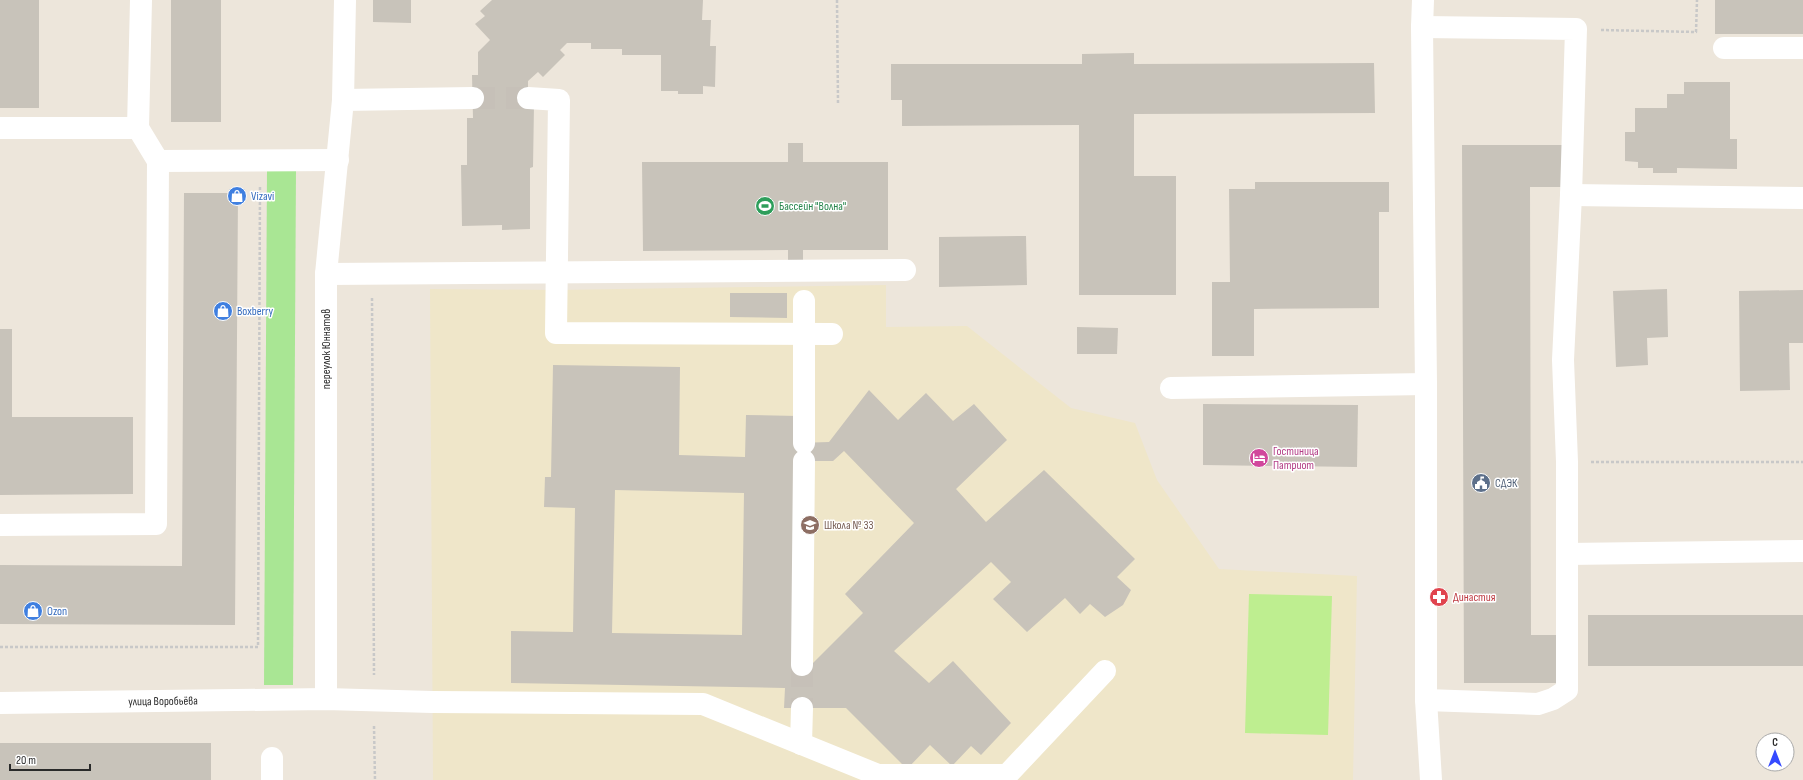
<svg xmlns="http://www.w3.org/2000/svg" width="1803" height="780" font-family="'Sofia Sans Condensed',sans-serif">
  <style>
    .education { fill: #efe6c9 }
    .green { fill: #a9e694 }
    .pitch { fill: #beee90 }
    .building { fill: #c8c3ba; fill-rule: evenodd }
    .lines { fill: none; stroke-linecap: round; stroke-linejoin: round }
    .minor-tunnel { stroke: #c6c0b8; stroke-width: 22; stroke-dasharray: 22 11; stroke-linecap: butt }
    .path { stroke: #c8c8c8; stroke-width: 2.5; stroke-dasharray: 3 2; stroke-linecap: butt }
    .minor { stroke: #fff; stroke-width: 22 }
    .labels { text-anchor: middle; stroke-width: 3; stroke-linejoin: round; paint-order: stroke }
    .shop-label { font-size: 12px; fill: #366cbe; stroke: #fff; text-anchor: start }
    .leisure-label { font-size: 12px; fill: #27864d; stroke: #fff; text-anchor: start }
    .street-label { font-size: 12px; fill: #2a2a2a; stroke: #fff }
    .hotel-label { font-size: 12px; fill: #b23c85; stroke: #fff; text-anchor: start }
    .service-label { font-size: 12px; fill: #4e5e75; stroke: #fff; text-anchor: start }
    .education-label { font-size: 12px; fill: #785e54; stroke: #fff; text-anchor: start }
    .health-label { font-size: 12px; fill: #be3a42; stroke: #fff; text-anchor: start }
  </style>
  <rect width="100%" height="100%" fill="#ede6db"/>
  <polygon class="education" points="886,285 886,327 967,326 1071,408 1135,423 1157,480 1219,569 1357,576 1353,780 433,780 430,289 556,290"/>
  <polygon class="green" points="267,169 296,169 293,685 264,685"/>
  <polygon class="pitch" points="1249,594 1332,596 1328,735 1245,733"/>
  <g class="building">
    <rect x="0" y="0" width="39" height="108"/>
    <rect x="171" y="0" width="50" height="122"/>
    <polygon points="373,0 411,0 411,23 373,22"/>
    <polygon points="492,0 703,0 702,20 711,20 710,46 716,46 715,87 703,86 703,94 678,94 678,91 661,91 661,55 622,55 622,49 591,49 591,43 567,43 560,50 565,55 543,77 538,72 528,81 528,105 534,105 533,167 530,168 530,229 502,230 502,225 462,226 461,165 467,165 467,118 473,118 472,75 478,75 478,52 490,40 475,24 485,16 480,11"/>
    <rect x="1715" y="0" width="88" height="34"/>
    <polygon points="1134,53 1134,64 1374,63 1375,113 1134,114 1134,176 1176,176 1176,295 1079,295 1079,125 902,126 902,100 891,100 891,64 1082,64 1082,54"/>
    <polygon points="1684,82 1730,82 1730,139 1737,139 1737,169 1677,168 1677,173 1653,173 1653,168 1638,168 1638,162 1625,161 1625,132 1635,132 1635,108 1667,108 1667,94 1684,94"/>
    <polygon points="788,143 803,143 803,162 888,162 888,250 803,250 803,267 788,267 788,250 643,251 642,162 788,162"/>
    <polygon points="1462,145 1564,145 1565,187 1530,187 1531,635 1557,635 1558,683 1464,683"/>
    <polygon points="1255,182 1389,182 1389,212 1379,212 1379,308 1254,309 1254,356 1212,356 1212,282 1230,282 1229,189 1255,189"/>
    <polygon points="184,193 238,193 235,625 0,624 0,565 182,566"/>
    <polygon points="1026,236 1027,285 939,287 939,237"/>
    <polygon points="1667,289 1668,337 1647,338 1648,365 1616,367 1613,291"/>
    <polygon points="1803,290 1803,343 1789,343 1790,390 1740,391 1739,291"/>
    <polygon points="730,293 787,293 787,318 730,317"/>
    <polygon points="1077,327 1118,328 1117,354 1077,354"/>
    <polygon points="0,329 12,329 12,417 133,417 133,494 0,495"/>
    <path d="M 553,365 L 680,367 L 679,455 L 745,457 L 746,415 L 798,416 L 798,443 L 829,442 L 869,390 L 898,420 L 926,393 L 953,421 L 974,404 L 1007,440 L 956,489 L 986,522 L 1044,470 L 1135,559 L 1117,577 L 1131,590 L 1123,605 L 1105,617 L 1090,604 L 1080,614 L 1065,598 L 1027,632 L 993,599 L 1011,582 L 991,562 L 894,651 L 929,683 L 953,661 L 1011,723 L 981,755 L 971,746 L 952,766 L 930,745 L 907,769 L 846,708 L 784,708 L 785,688 L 511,683 L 511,631 L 573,632 L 575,508 L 544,507 L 545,477 L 551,477 ZM 844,451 L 914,523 L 845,594 L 863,613 L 811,665 L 797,461 L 833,461 ZM 615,490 L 744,493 L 742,635 L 612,633 Z"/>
    <polygon points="1203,404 1358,405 1357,467 1203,465"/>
    <rect x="1588" y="615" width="215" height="51"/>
    <rect x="0" y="743" width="211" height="37"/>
  </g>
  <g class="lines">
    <g class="minor-tunnel">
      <polyline points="473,98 528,98"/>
      <polyline points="802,665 802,708"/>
    </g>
    <g class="path">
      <polyline points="837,0 838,103"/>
      <polyline points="1601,30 1696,32 1697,0"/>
      <polyline points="372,298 374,675"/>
      <polyline points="1591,462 1803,462"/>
      <polyline points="0,647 258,647 260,185"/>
      <polyline points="374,726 375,780"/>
    </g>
    <g class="minor">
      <polyline points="1423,0 1422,27 1426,384 1426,700 1431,780"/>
      <polyline points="1422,27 1576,29 1571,195 1563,360 1567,462 1567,690 1553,699 1538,704 1426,700"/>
      <polyline points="1724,48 1803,48"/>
      <polyline points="528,98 559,100 556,333 832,334"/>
      <polyline points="343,100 473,98"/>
      <polyline points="0,128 138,128 141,0"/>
      <polyline points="138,128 158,161 338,160"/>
      <polyline points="1571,195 1803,198"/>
      <polyline points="326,274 905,270"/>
      <polyline points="1171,388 1426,384"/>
      <polyline points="804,443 804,301"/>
      <polyline points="0,525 156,524 158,161"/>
      <polyline points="1567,554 1803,551"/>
      <polyline points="802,665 804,461"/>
      <polyline points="326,699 326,274 343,100 345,0"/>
      <path id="s1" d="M 0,703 L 326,699 L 432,702 L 703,704 L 878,775 L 1007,775 L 1105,671"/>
      <polyline points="801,744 802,708"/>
      <polyline points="272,758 272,780"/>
    </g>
  </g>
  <defs>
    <symbol id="shop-disc" viewBox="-11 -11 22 22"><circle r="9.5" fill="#3f7fe0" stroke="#fff"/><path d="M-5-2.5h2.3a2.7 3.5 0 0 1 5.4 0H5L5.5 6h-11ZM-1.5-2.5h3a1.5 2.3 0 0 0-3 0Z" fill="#fff"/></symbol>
    <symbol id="stadium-disc" viewBox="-11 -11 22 22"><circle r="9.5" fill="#2e9e5b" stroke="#fff"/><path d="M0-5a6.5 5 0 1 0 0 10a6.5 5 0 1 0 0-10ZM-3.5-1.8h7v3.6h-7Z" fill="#fff"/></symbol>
    <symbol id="hotel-disc" viewBox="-11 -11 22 22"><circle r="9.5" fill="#d1479c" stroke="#fff"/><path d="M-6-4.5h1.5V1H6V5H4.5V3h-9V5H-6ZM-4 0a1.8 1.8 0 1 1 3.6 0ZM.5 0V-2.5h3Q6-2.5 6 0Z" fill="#fff"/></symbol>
    <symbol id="civic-disc" viewBox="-11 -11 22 22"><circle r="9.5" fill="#5c6f8a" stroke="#fff"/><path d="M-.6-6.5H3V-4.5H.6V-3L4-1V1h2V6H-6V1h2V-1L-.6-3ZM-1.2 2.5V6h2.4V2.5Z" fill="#fff"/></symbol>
    <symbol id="school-disc" viewBox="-11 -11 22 22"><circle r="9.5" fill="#8d6e63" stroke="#fff"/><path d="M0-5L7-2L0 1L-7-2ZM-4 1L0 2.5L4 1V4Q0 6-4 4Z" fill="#fff"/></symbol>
    <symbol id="pharmacy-disc" viewBox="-11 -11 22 22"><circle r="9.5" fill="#e0444e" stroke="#fff"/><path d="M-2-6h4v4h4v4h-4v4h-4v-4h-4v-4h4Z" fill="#fff"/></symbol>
  </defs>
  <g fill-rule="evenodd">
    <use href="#shop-disc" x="226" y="185" width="22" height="22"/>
    <use href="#stadium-disc" x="754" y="195" width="22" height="22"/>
    <use href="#shop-disc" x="212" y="300" width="22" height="22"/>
    <use href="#hotel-disc" x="1248" y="447" width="22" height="22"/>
    <use href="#civic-disc" x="1470" y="472" width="22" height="22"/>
    <use href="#school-disc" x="799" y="514" width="22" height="22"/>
    <use href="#pharmacy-disc" x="1428" y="586" width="22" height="22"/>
    <use href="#shop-disc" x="22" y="600" width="22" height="22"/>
  </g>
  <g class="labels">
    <g class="shop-label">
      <text x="251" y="200">Vizavi</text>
      <text x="237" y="315">Boxberry</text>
      <text x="47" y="615">Ozon</text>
    </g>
    <g class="leisure-label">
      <text x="779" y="210">Бассейн "Волна"</text>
    </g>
    <g class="street-label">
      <text transform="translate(326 349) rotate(-90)" y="4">переулок Юннатов</text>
      <text dy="4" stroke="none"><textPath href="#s1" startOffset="163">улица Воробьёва</textPath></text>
    </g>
    <g class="hotel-label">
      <text x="1273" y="455">Гостиница<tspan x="1273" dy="14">Патриот</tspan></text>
    </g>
    <g class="service-label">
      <text x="1495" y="487">СДЭК</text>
    </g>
    <g class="education-label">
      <text x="824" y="529">Школа № 33</text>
    </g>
    <g class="health-label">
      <text x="1453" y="601">Династия</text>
    </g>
  </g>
  <g transform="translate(1775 752)"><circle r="19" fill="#ffffff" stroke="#aaaaaa"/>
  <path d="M0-3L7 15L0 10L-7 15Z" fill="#354aff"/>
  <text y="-6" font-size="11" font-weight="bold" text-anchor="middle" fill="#2a2a2a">С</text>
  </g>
  <path d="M10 764v6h80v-6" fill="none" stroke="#2a2a2a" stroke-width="2"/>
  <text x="16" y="764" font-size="12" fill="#2a2a2a" stroke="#ffffff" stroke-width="3" paint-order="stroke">20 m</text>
</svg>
